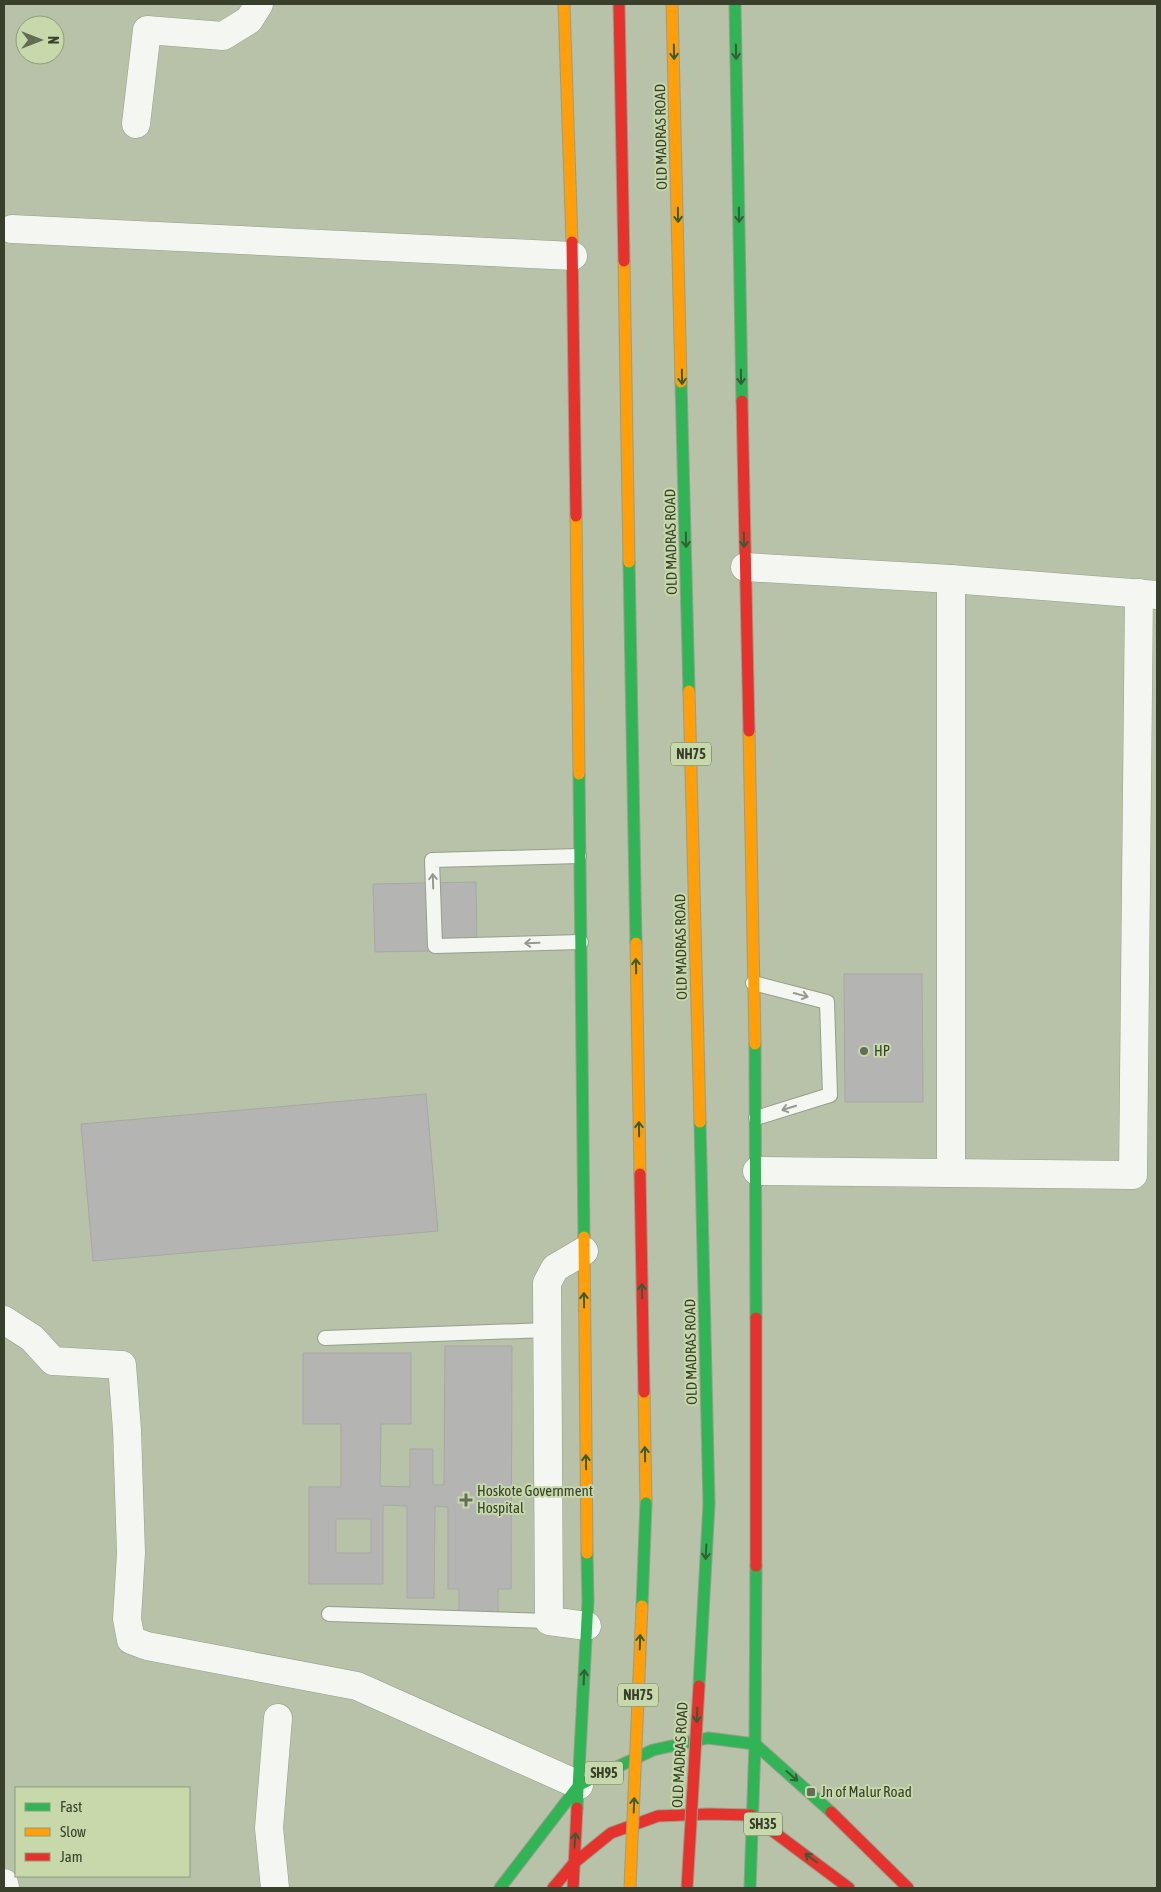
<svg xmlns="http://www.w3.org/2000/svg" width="1161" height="1892" font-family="'Asap Condensed',sans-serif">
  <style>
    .building { fill: #b4b5b2; stroke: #a7a8a5; fill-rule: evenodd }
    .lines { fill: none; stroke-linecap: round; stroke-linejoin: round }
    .lane-casing { stroke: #969e8a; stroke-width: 16 }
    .street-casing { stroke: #969e8a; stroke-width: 29 }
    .fast-casing { stroke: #969e8a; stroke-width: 13 }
    .slow-casing { stroke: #969e8a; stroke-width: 13 }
    .jam-casing { stroke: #969e8a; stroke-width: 13 }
    .lane { stroke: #f4f6f2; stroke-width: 14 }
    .street { stroke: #f4f6f2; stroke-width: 28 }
    .fast { stroke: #30b455; stroke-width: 11 }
    .slow { stroke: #ff9f0a; stroke-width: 11 }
    .jam { stroke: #e5322d; stroke-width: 11 }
    .fast-bridge-casing { stroke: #969e8a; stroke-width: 13; stroke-linecap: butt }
    .slow-bridge-casing { stroke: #969e8a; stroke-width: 13; stroke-linecap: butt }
    .jam-bridge-casing { stroke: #969e8a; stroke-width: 13; stroke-linecap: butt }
    .fast-bridge { stroke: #30b455; stroke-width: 11 }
    .slow-bridge { stroke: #ff9f0a; stroke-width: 11 }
    .jam-bridge { stroke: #e5322d; stroke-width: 11 }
    .oneway { stroke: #365d36 }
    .oneway2 { stroke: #969b8f }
    .poi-dot { fill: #646e57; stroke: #c7d9aa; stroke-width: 2 }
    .labels { text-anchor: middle; stroke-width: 4; stroke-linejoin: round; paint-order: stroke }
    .shield { fill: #c7d9aa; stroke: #636e52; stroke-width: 1 }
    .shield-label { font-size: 14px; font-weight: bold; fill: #38402c }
    .street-label { font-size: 15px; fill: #38402c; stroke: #c7d9aa }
    .poi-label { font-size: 15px; fill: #38402c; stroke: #c7d9aa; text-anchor: start }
  </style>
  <rect width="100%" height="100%" fill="#b7c2a8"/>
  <g class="building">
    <polygon points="476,882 477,950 375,952 373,884"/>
    <polygon points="844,974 922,974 923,1102 845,1102"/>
    <polygon points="426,1094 438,1231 93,1261 81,1124"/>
    <path d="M 445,1346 L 512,1346 L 511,1589 L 498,1589 L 498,1612 L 459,1612 L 459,1589 L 448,1589 L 448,1507 L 435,1506 L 434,1598 L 407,1598 L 407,1506 L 383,1505 L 383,1584 L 309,1584 L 309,1487 L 341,1487 L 341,1424 L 303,1424 L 303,1353 L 411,1353 L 411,1424 L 381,1424 L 380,1486 L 410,1487 L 410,1449 L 433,1449 L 433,1485 L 444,1485 ZM 336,1519 L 371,1519 L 371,1553 L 336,1553 Z"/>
  </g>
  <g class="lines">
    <defs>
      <g id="lane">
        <polyline points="579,856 432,860 435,946 581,942"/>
        <polyline points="753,983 827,1002 830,1095 756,1118"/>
        <polyline points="325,1338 547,1330"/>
        <polyline points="329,1614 549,1621"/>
      </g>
      <g id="street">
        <polyline points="136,124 147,30 223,36 249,20 259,4"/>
        <polyline points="12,229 573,256"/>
        <polyline points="745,567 951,579 1157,595"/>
        <polyline points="951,579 951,1172"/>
        <polyline points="757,1171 1133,1175 1139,593"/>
        <polyline points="584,1251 555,1268 547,1283 549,1621 587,1626"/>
        <polyline points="4,1320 32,1338 53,1361 122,1365 127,1430 131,1553 127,1619 131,1640 147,1646 357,1686 579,1785"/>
        <polyline points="4,1883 5,1888"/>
        <polyline points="275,1888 269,1828 278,1718"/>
      </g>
      <g id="fast">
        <polyline points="735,4 742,401"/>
        <polyline points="681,382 689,691"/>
        <polyline points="629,562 636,943"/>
        <polyline points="579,774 584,1237"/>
        <polyline points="755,1044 756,1318"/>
        <polyline points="700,1122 709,1504"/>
        <polyline points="577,1808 588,1601 587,1553"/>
        <polyline points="500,1888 579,1785 653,1750 708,1738 755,1744 831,1812"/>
        <polyline points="750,1888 755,1744 756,1566"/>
      </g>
      <g id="slow">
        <polyline points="564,4 572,242"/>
        <polyline points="672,4 681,382"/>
        <polyline points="624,261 629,562"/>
        <polyline points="576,516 579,774"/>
        <polyline points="689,691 700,1122"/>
        <polyline points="749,731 755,1044"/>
        <polyline points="636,943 640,1174"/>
        <polyline points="584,1237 587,1553"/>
        <polyline points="644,1392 646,1503"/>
      </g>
      <g id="jam">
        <polyline points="619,4 624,261"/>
        <polyline points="572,242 576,516"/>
        <polyline points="742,401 749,731"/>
        <polyline points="640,1174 644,1392"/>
        <polyline points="756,1566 756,1318"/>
        <polyline points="831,1812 908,1888"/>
        <polyline points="553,1888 574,1863 611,1833 658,1816 709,1814 751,1815 849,1888"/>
        <polyline points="573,1888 577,1808"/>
      </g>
    </defs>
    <use href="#lane" class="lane-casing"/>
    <use href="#street" class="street-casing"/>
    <use href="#fast" class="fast-casing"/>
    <use href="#slow" class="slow-casing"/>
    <use href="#jam" class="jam-casing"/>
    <use href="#lane" class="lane"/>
    <use href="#street" class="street"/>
    <use href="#fast" class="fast"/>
    <use href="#slow" class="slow"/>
    <use href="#jam" class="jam"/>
    <defs>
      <g id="fast-bridge">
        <polyline points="642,1606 646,1503"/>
        <polyline points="699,1686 709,1504"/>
      </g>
      <polyline id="slow-bridge" points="630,1888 642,1606"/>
      <polyline id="jam-bridge" points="687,1888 699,1686"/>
    </defs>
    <use href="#fast-bridge" class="fast-bridge-casing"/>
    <use href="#slow-bridge" class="slow-bridge-casing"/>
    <use href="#jam-bridge" class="jam-bridge-casing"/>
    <use href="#fast-bridge" class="fast-bridge"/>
    <use href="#slow-bridge" class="slow-bridge"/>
    <use href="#jam-bridge" class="jam-bridge"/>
  </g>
  <defs><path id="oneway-shaft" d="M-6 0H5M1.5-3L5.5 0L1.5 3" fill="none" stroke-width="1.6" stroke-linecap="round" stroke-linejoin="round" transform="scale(1.25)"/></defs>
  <g class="oneway">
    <use href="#oneway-shaft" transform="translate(674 52) rotate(89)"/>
    <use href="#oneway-shaft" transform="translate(736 52) rotate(89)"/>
    <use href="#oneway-shaft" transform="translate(678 215) rotate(89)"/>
    <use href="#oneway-shaft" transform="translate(739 215) rotate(89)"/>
    <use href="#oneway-shaft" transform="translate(682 377) rotate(89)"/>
    <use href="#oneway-shaft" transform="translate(741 377) rotate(89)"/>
    <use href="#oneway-shaft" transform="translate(686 540) rotate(89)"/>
    <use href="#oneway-shaft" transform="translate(744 540) rotate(89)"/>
    <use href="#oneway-shaft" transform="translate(636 966) rotate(-91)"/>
    <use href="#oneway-shaft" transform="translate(639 1129) rotate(-91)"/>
    <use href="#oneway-shaft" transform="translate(642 1291) rotate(-91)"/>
    <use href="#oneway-shaft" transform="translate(584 1300) rotate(-91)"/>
    <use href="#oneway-shaft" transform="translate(645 1454) rotate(-91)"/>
    <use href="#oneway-shaft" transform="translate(586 1462) rotate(-91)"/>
    <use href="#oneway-shaft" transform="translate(706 1552) rotate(93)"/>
    <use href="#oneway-shaft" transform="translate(640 1642) rotate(-88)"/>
    <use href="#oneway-shaft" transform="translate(584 1677) rotate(-87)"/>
    <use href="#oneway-shaft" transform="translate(697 1715) rotate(93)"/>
    <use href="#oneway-shaft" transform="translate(792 1776) rotate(41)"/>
    <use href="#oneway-shaft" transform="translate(634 1805) rotate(-88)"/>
    <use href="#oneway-shaft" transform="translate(575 1840) rotate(-86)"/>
    <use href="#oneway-shaft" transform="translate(811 1858) rotate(-143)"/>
  </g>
  <g class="oneway2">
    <use href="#oneway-shaft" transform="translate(433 881) rotate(-92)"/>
    <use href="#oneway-shaft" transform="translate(532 943) rotate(178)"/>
    <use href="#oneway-shaft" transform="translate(801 995) rotate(15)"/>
    <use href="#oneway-shaft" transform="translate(789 1108) rotate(163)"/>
  </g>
  <g class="poi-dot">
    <circle cx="864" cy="1051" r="5"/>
    <path d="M463.5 1492.5h5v5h5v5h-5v5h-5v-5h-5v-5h5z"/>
    <rect x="806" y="1787" width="10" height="10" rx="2.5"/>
  </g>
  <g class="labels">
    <g class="shield">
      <rect x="671" y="742.5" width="40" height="23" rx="4"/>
      <rect x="618" y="1683.5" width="40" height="23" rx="4"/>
      <rect x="585" y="1761.5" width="38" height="23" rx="4"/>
      <rect x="744" y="1812.5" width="38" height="23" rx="4"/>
    </g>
    <g class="shield-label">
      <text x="691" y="759">NH75</text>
      <text x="638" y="1700">NH75</text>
      <text x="604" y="1778">SH95</text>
      <text x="763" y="1829">SH35</text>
    </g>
    <g class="street-label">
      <text transform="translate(661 137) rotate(-91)" y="5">OLD MADRAS ROAD</text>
      <text transform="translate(671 542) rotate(-91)" y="5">OLD MADRAS ROAD</text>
      <text transform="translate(681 947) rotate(-91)" y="5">OLD MADRAS ROAD</text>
      <text transform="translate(691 1352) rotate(-91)" y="5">OLD MADRAS ROAD</text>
      <text transform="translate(680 1755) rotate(-87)" y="5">OLD MADRAS ROAD</text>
    </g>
    <g class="poi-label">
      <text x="874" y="1056">HP</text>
      <text x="477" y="1496">Hoskote Government<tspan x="477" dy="17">Hospital</tspan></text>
      <text x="821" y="1797">Jn of Malur Road</text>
    </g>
  </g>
  <rect width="1161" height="1892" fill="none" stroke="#38402c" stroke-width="10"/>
  <rect x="15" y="1787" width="175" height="90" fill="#c7d9aa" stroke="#8e9c78"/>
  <rect x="25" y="1803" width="25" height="8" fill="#30b455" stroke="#8e9c78"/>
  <text x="60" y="1812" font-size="15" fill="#38402c">Fast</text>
  <rect x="25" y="1828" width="25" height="8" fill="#ff9f0a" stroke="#8e9c78"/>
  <text x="60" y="1837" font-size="15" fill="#38402c">Slow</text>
  <rect x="25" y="1853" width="25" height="8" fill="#e5322d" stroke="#8e9c78"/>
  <text x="60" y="1862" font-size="15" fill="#38402c">Jam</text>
  <g transform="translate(40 40) rotate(90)"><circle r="24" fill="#c7d9aa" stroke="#8e9c78"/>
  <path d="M0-4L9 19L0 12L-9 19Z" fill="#646e57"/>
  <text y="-8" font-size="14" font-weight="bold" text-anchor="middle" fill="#38402c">N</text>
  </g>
</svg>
